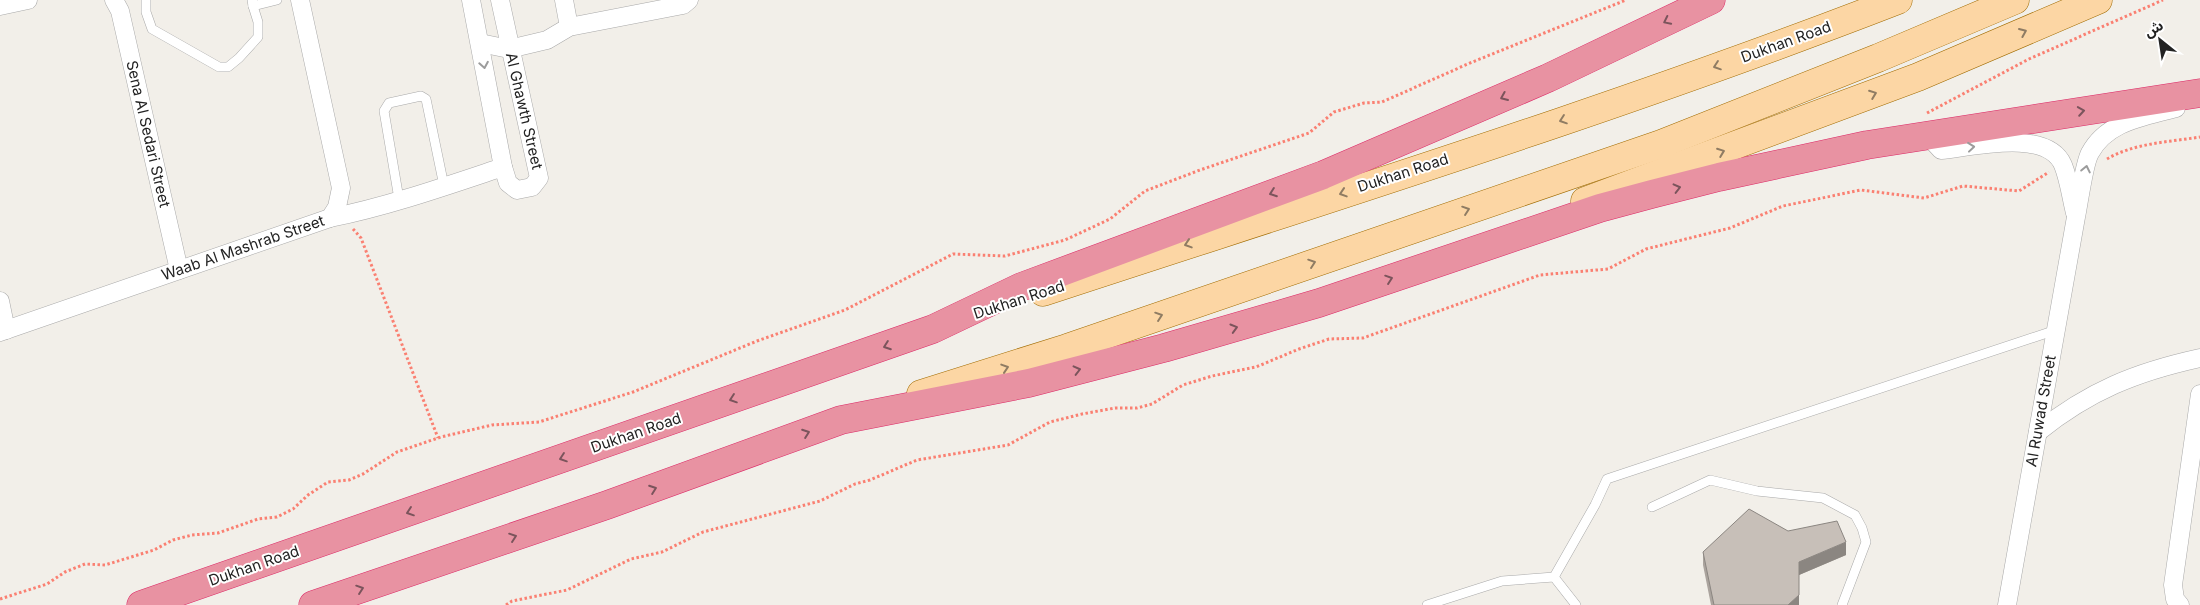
<svg xmlns="http://www.w3.org/2000/svg" width="2200" height="605" font-family="Inter,'Noto Sans Arabic',sans-serif">
  <style>
    .lines { fill: none; stroke-linecap: round; stroke-linejoin: round }
    .service-casing { stroke: #a9a9a9; stroke-width: 10 }
    .minor-casing { stroke: #a9a9a9; stroke-width: 19 }
    .primary-casing { stroke: #a06b00; stroke-width: 29 }
    .motorway-casing { stroke: #dc2a67; stroke-width: 29 }
    .path { stroke: #fa8072; stroke-width: 3; stroke-dasharray: 2.5 2.5; stroke-linecap: butt }
    .service { stroke: #fff; stroke-width: 9 }
    .minor { stroke: #fff; stroke-width: 18 }
    .primary { stroke: #fcd6a4; stroke-width: 28 }
    .motorway { stroke: #e892a2; stroke-width: 28 }
    .wall { fill: #aba49e }
    .shaded-wall { fill: #8b8681 }
    .building { fill: #c7bfb8; stroke: #8b8681 }
    .oneway { stroke: #7b545c }
    .oneway2 { stroke: #8f7c63 }
    .oneway3 { stroke: #9c9c9c }
    .labels { text-anchor: middle; stroke-width: 4; stroke-linejoin: round; paint-order: stroke }
    .street-label { font-size: 15px; fill: #222; stroke: #fff }
  </style>
  <rect width="100%" height="100%" fill="#f2efe9"/>
  <g class="lines">
    <defs>
      <g id="service">
        <polyline points="146,0 146,12 152,29 219,67 228,67 239,58 258,37 258,22 253,6"/>
        <polyline points="252,0 253,6 277,0"/>
        <polyline points="399,199 384,111 389,103 421,96 426,99 444,186"/>
        <polyline points="1652,507 1710,480 1757,491 1823,498 1855,515 1862,528 1866,542 1842,605"/>
        <polyline points="1554,577 1576,605"/>
        <polyline points="1427,605 1502,581 1554,577 1595,505 1607,479 2056,330"/>
      </g>
      <g id="minor">
        <polyline points="114,0 120,11 179,270"/>
        <polyline points="471,0 503,167 508,183 517,190 532,187 539,178 500,0"/>
        <polyline points="564,0 569,27"/>
        <polyline points="0,6 28,0"/>
        <polyline points="480,43 509,49 547,40 569,27 683,5 689,0"/>
        <path d="M 1928,136 L 1941,150 C 1972,147 2047,128 2063,165 C 2069,180 2071,197 2075,213"/>
        <path d="M 330,218 C 389,206 446,186 503,167"/>
        <polyline points="0,301 6,330"/>
        <polyline points="0,332 330,218 337,207 341,188 300,0"/>
        <path d="M 2038,432 C 2089,391 2136,372 2200,358"/>
        <path d="M 2007,605 L 2076,217 C 2079,203 2084,163 2090,153 C 2107,121 2144,117 2176,108"/>
        <polyline points="2180,605 2175,599 2173,585 2200,394"/>
      </g>
      <g id="primary">
        <polyline points="1585,201 1918,77 2098,0"/>
        <path d="M 1043,292 C 1329,198 1617,109 1898,0"/>
        <polyline points="921,394 1067,348 1661,144 1878,58 2015,0"/>
      </g>
      <g id="motorway">
        <polyline points="141,605 933,329 1021,287 1323,175 1548,78 1711,0"/>
        <polyline points="313,605 607,505 841,420 1029,383 1164,348 1319,303 1600,208 1652,194 1719,177 1867,145 2200,93"/>
      </g>
    </defs>
    <use href="#service" class="service-casing"/>
    <use href="#minor" class="minor-casing"/>
    <use href="#primary" class="primary-casing"/>
    <use href="#motorway" class="motorway-casing"/>
    <g class="path">
      <polyline points="1927,113 2029,59 2163,0"/>
      <path d="M 2107,159 C 2134,143 2169,142 2200,137"/>
      <polyline points="353,229 361,238 438,438"/>
      <polyline points="0,599 47,584 65,572 85,564 105,565 154,550 173,540 192,535 218,533 258,519 277,517 293,509 308,495 328,482 349,480 363,474 397,452 441,437 492,425 539,422 633,392 757,341 845,310 953,254 1005,256 1065,240 1110,219 1145,191 1200,170 1309,133 1334,112 1364,103 1382,102 1470,63 1626,0"/>
      <polyline points="506,605 512,601 567,590 631,559 662,552 703,532 820,501 855,484 870,480 917,460 1008,445 1050,422 1082,414 1115,408 1137,408 1152,404 1183,385 1212,376 1256,367 1299,349 1329,339 1363,338 1540,275 1608,269 1646,249 1730,228 1783,206 1861,190 1924,198 1963,186 2019,191 2049,172"/>
    </g>
    <use href="#service" class="service"/>
    <use href="#minor" class="minor"/>
    <use href="#primary" class="primary"/>
    <use href="#motorway" class="motorway"/>
  </g>
  <polygon class="wall" points="1703,552 1846,555 1799,575 1799,605 1711,605 1703,565"/>
  <g class="shaded-wall">
    <polygon points="1846,542 1846,555 1799,575 1799,562"/>
    <polygon points="1799,595 1799,605 1788,605"/>
  </g>
  <polygon class="building" points="1749,509 1788,531 1837,521 1846,542 1799,562 1799,595 1788,605 1714,605 1703,552"/>
  <defs><path id="oneway-chevron" d="M-2-3.5L2.5 0L-2 3.5" fill="none" stroke-width="1.6" stroke-linecap="round" stroke-linejoin="round" transform="scale(1.25)"/></defs>
  <g class="oneway">
    <use href="#oneway-chevron" transform="translate(1667 21) rotate(154)"/>
    <use href="#oneway-chevron" transform="translate(1504 97) rotate(157)"/>
    <use href="#oneway-chevron" transform="translate(2081 111) rotate(-9)"/>
    <use href="#oneway-chevron" transform="translate(1677 188) rotate(-14)"/>
    <use href="#oneway-chevron" transform="translate(1273 193) rotate(160)"/>
    <use href="#oneway-chevron" transform="translate(1389 279) rotate(-19)"/>
    <use href="#oneway-chevron" transform="translate(1234 328) rotate(-16)"/>
    <use href="#oneway-chevron" transform="translate(887 346) rotate(160)"/>
    <use href="#oneway-chevron" transform="translate(1077 370) rotate(-14)"/>
    <use href="#oneway-chevron" transform="translate(733 399) rotate(161)"/>
    <use href="#oneway-chevron" transform="translate(806 433) rotate(-20)"/>
    <use href="#oneway-chevron" transform="translate(563 458) rotate(161)"/>
    <use href="#oneway-chevron" transform="translate(653 489) rotate(-20)"/>
    <use href="#oneway-chevron" transform="translate(410 512) rotate(161)"/>
    <use href="#oneway-chevron" transform="translate(513 537) rotate(-19)"/>
    <use href="#oneway-chevron" transform="translate(360 589) rotate(-19)"/>
  </g>
  <g class="oneway2">
    <use href="#oneway-chevron" transform="translate(2023 32) rotate(-23)"/>
    <use href="#oneway-chevron" transform="translate(1717 66) rotate(161)"/>
    <use href="#oneway-chevron" transform="translate(1873 94) rotate(-21)"/>
    <use href="#oneway-chevron" transform="translate(1563 120) rotate(161)"/>
    <use href="#oneway-chevron" transform="translate(1721 152) rotate(-21)"/>
    <use href="#oneway-chevron" transform="translate(1343 193) rotate(162)"/>
    <use href="#oneway-chevron" transform="translate(1466 210) rotate(-19)"/>
    <use href="#oneway-chevron" transform="translate(1188 244) rotate(162)"/>
    <use href="#oneway-chevron" transform="translate(1312 263) rotate(-19)"/>
    <use href="#oneway-chevron" transform="translate(1159 316) rotate(-19)"/>
    <use href="#oneway-chevron" transform="translate(1005 368) rotate(-18)"/>
  </g>
  <g class="oneway3">
    <use href="#oneway-chevron" transform="translate(484 65) rotate(80)"/>
    <use href="#oneway-chevron" transform="translate(1971 147) rotate(-6)"/>
    <use href="#oneway-chevron" transform="translate(2086 169) rotate(-78)"/>
  </g>
  <g class="labels">
    <g class="street-label">
      <text transform="translate(1786 42) rotate(-20)" y="5">Dukhan Road</text>
      <text transform="translate(524 111) rotate(77)" y="5">Al Ghawth Street</text>
      <text transform="translate(148 134) rotate(77)" y="5">Sena Al Sedari Street</text>
      <text transform="translate(1403 173) rotate(-18)" y="5">Dukhan Road</text>
      <text transform="translate(243 248) rotate(-19)" y="5">Waab Al Mashrab Street</text>
      <text transform="translate(1019 300) rotate(-18)" y="5">Dukhan Road</text>
      <text transform="translate(2041 411) rotate(-80)" y="5">Al Ruwad Street</text>
      <text transform="translate(636 433) rotate(-19)" y="5">Dukhan Road</text>
      <text transform="translate(254 566) rotate(-19)" y="5">Dukhan Road</text>
    </g>
  </g>
  <g transform="translate(2160 40) rotate(330)" stroke="#ffffff" stroke-width="4" paint-order="stroke">
  <path d="M0-4L9 19L0 12L-9 19Z" fill="#222222"/>
  <text y="-8" font-size="14" font-weight="bold" text-anchor="middle" fill="#222222">ش</text>
  </g>
</svg>
